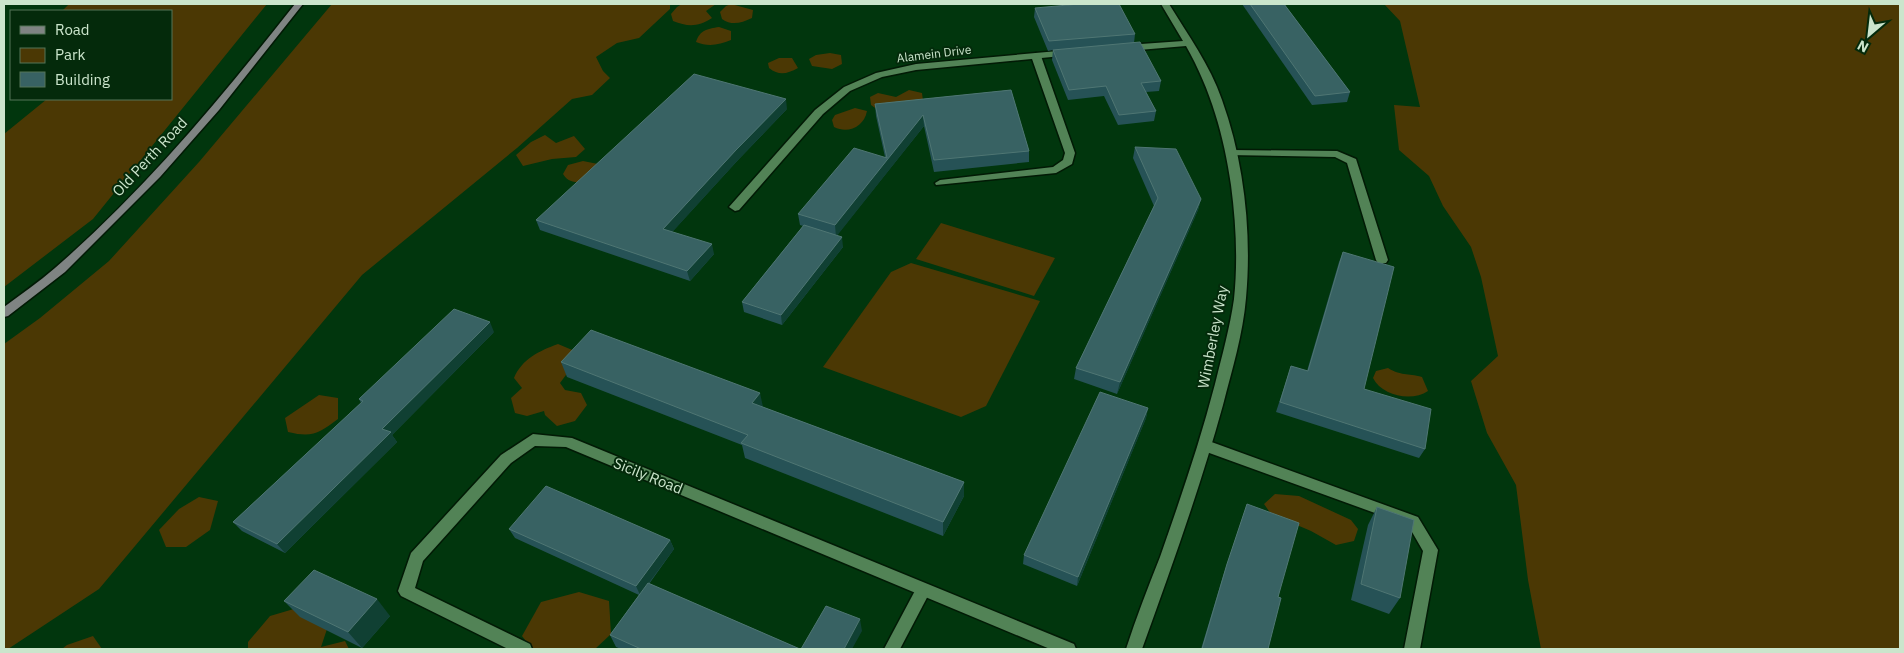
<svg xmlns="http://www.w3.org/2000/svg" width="1904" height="653" font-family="'IBM Plex Sans',sans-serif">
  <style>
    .green { fill: #4b3804 }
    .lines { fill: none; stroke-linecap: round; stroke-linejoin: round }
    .lane-casing { stroke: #021a05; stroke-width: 3 }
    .street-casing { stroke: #021a05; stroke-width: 3 }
    .secondary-casing { stroke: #021a05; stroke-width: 3 }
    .lane { fill: #528356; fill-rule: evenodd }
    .street { fill: #528356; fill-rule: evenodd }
    .secondary { fill: #7f8483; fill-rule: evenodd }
    .wall { fill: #265256 }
    .shaded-wall { fill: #104033 }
    .building { fill: #386263; stroke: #4f7673 }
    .labels { text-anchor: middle; stroke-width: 4; stroke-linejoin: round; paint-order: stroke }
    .far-street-label { font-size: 12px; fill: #cbe5cc; stroke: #042a0b }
    .street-label { font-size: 15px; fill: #cbe5cc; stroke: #042a0b }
  </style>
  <rect width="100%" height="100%" fill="#01360d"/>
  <g class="green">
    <polygon points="69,4 267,4 93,219 4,287 4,134 47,99 171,99 171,11 62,11"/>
    <polygon points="332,4 670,4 670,9 639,38 617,43 596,57 603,71 610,78 592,95 572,99 517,148 362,275 99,589 8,649 4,649 4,344 40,318 109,261 199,162"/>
    <path d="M 682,4 L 716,4 L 706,11 L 712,18 C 698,27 688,27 673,21 L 671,14 L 677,7 Z"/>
    <path d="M 731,4 L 753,10 L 752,18 C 741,23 732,26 722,19 L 720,12 L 726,6 Z"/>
    <polygon points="1384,4 1900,4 1900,649 1541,649 1528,580 1516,485 1487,433 1471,381 1498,356 1481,277 1471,247 1443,206 1429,176 1399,150 1394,105 1420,107 1400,21"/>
    <path d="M 719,27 L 731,31 L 731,40 C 719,45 708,47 696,42 C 700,30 707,29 719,27 Z"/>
    <polygon points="830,53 841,55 842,64 832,69 812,66 809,59 816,55"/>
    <path d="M 779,58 L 792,58 L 798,68 C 787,74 779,76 769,68 L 768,63 Z"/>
    <polygon points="909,90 922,93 923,101 878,110 871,105 870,97 878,93 896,97"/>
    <path d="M 855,108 L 867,111 C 864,127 848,134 834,127 L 832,120 L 835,115 Z"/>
    <polygon points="545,135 556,143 574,136 585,149 576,157 552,159 523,166 516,155 531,142"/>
    <path d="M 583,161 L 598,164 L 596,181 C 584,182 570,186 563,174 L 568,165 Z"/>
    <polygon points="941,223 1055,258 1034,296 916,259"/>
    <polygon points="911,263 1040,301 986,406 961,417 823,367 891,272"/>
    <path d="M 558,344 L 577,352 L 577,360 L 560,383 L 565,390 L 581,393 L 587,405 L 575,421 L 557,426 L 545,415 L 544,411 L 527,416 L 515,413 L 511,398 L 522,388 L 514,378 C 522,359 539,351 558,344 Z"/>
    <path d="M 1388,368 C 1401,376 1407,373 1422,377 L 1428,391 C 1412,402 1382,396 1373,378 L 1376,371 Z"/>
    <path d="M 319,395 L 338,398 L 338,419 C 319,433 313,438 288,432 L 285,418 Z"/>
    <polygon points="1275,494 1299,496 1351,520 1358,529 1354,541 1336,545 1311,531 1271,514 1264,504"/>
    <polygon points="199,497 218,501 210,530 186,547 166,547 159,530 179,509"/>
    <polygon points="579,592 609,601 611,634 595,649 532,649 522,636 541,602"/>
    <polygon points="314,603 334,608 321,647 345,641 349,649 248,649 248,642 270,616"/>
    <polygon points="93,636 102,649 62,649 67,645"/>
  </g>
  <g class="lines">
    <defs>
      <g id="lane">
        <polygon points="1036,53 1041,56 1075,153 1072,164 1056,173 936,185 935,183 940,180 1053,167 1063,160 1065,153 1031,56"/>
        <polygon points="1232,150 1337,151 1356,159 1388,260 1386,263 1378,263 1376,260 1347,163 1335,157 1228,155 1227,153"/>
        <polygon points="1206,440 1418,517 1438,550 1420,649 1404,649 1423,551 1408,525 1201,450 1199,446 1201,442"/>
        <polygon points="923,583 928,585 931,590 900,649 884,649 918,585"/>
      </g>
      <g id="street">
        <path d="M 1161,4 L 1169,4 C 1188,35 1210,65 1222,100 C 1244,161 1252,233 1246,298 C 1243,334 1232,370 1223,405 C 1200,488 1171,569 1142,649 L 1126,649 C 1136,618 1148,587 1160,557 C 1180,500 1200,442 1215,384 C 1222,356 1230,327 1234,299 C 1238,261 1236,223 1231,185 C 1224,136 1211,90 1186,46 L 1127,51 L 1122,48 L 1127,45 L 1183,41 Z"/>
        <polygon points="1069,50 1074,53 1072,55 916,70 882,77 850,91 823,114 739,210 735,211 729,207 815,110 844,87 876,73 916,64"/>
        <polygon points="533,434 572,438 1074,644 1076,649 1050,649 566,447 535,446 511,463 423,561 415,588 530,644 532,649 508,649 401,596 398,591 411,553 501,455"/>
      </g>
      <path id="secondary" d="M 295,4 L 303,4 L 219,110 L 160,177 L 65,272 L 8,316 L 4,317 L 4,307 C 21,294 39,282 55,268 C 145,190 222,97 295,4 Z"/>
    </defs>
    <use href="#lane" class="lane-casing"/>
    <use href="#street" class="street-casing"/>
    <use href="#secondary" class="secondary-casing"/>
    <use href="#lane" class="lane"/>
    <use href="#street" class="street"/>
    <use href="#secondary" class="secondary"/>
  </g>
  <g class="wall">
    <polygon points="1242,4 1284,4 1350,92 1347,102 1312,105"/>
    <polygon points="1035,8 1135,34 1134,43 1161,81 1159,91 1146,92 1156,111 1154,121 1118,125 1104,96 1068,100 1052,60 1053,50 1048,51 1034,17"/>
    <polygon points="1011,90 1029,151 1029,162 934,172 924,126 837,235 843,247 782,325 744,312 742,302 803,226 800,225 798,214 885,157 876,116 875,104"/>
    <polygon points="787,109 738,160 672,232 714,254 690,281 540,230 536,220"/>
    <polygon points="1135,147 1201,199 1198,210 1117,394 1074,379 1076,368 1154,206 1133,158"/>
    <polygon points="1343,252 1364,389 1425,449 1419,458 1276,412 1291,366 1307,371 1339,262"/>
    <polygon points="494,332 392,435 397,442 285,553 242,531 233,522 361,403 359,399"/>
    <polygon points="561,362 763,407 964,482 964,496 943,536 745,458 742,445 567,377"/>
    <polygon points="1148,408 1146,418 1077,586 1023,564 1024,555"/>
    <polygon points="1377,507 1400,598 1389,614 1351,600 1368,525"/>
    <polygon points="1244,513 1278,597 1268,649 1201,649 1224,573"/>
    <polygon points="509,529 670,540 674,549 649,584 800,649 621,649 616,647 610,635 639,595 515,538"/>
    <polygon points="284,601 390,616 362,648 300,617"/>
  </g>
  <g class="shaded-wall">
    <polygon points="786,99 787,109 738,160 666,239 663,229 736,150"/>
    <polygon points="923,115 924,126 836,237 835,225"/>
    <polygon points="1201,199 1198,210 1117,394 1120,382"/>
    <polygon points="842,237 843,247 782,325 781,315"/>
    <polygon points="712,244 714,254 690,281 687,271"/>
    <polygon points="490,322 494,332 392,435 397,442 285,553 277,544 382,429"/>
    <polygon points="760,393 763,407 755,418 752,403"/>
    <polygon points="1148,408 1146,418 1077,586 1078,577"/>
    <polygon points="964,482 964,496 943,536 943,522"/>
    <polygon points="670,540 674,549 640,595 636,586"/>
    <polygon points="377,599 390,616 362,648 348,632"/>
    <polygon points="860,619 862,631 852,649 844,649"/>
  </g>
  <g class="building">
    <polygon points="1079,4 1119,4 1135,34 1049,41 1035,8"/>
    <polygon points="1250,4 1284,4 1350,92 1315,96"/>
    <polygon points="1140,42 1161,81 1141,83 1156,111 1119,115 1106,86 1069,90 1053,50"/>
    <polygon points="694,74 786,99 736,150 663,229 712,244 687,271 536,220"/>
    <polygon points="1011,90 1029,151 934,160 923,115 835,225 798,214 854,148 887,158 875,104"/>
    <polygon points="1135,147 1176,149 1201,199 1120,382 1076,368 1158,198"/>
    <polygon points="804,225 842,237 781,315 742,302"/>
    <polygon points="1343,252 1394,267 1364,389 1431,409 1425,449 1280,402 1291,366 1308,371"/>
    <polygon points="454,309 490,322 382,429 391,432 277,544 233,522 363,401 359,399"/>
    <polygon points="591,330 760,393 752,403 964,482 943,522 741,443 748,435 561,362"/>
    <polygon points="1100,392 1148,408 1078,577 1024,555"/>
    <polygon points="546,486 670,540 636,586 509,529"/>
    <polygon points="1247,504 1299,523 1278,597 1281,598 1268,649 1202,649 1227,564"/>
    <polygon points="1377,507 1414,520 1400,598 1361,584"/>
    <polygon points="314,570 377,599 348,632 284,601"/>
    <polygon points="648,583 800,649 641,649 610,635"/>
    <polygon points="826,606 860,619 844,649 801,649"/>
  </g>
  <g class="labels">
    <g class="far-street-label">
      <text transform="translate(934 54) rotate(-7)" y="4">Alamein Drive</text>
    </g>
    <g class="street-label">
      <text transform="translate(150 157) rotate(-47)" y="5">Old Perth Road</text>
      <text transform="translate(1213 337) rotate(-79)" y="5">Wimberley Way</text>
      <text transform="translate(648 476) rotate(22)" y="5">Sicily Road</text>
    </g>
  </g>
  <rect width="1904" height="653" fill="none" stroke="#cbe5cc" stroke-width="10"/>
  <rect x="10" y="10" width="162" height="90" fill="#042a0b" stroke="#547558"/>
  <rect x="20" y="26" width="25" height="8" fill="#7f8483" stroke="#547558"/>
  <text x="55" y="35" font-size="15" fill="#cbe5cc">Road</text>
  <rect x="20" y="48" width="25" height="15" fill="#4b3804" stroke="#547558"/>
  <text x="55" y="60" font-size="15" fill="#cbe5cc">Park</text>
  <rect x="20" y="72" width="25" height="15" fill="#386263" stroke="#547558"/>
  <text x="55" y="85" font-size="15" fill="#cbe5cc">Building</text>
  <g transform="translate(1869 35) rotate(208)" stroke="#042a0b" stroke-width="4" paint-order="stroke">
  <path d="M0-4L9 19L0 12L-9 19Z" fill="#cbe5cc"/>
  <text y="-8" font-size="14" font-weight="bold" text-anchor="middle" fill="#cbe5cc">N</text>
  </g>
</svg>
